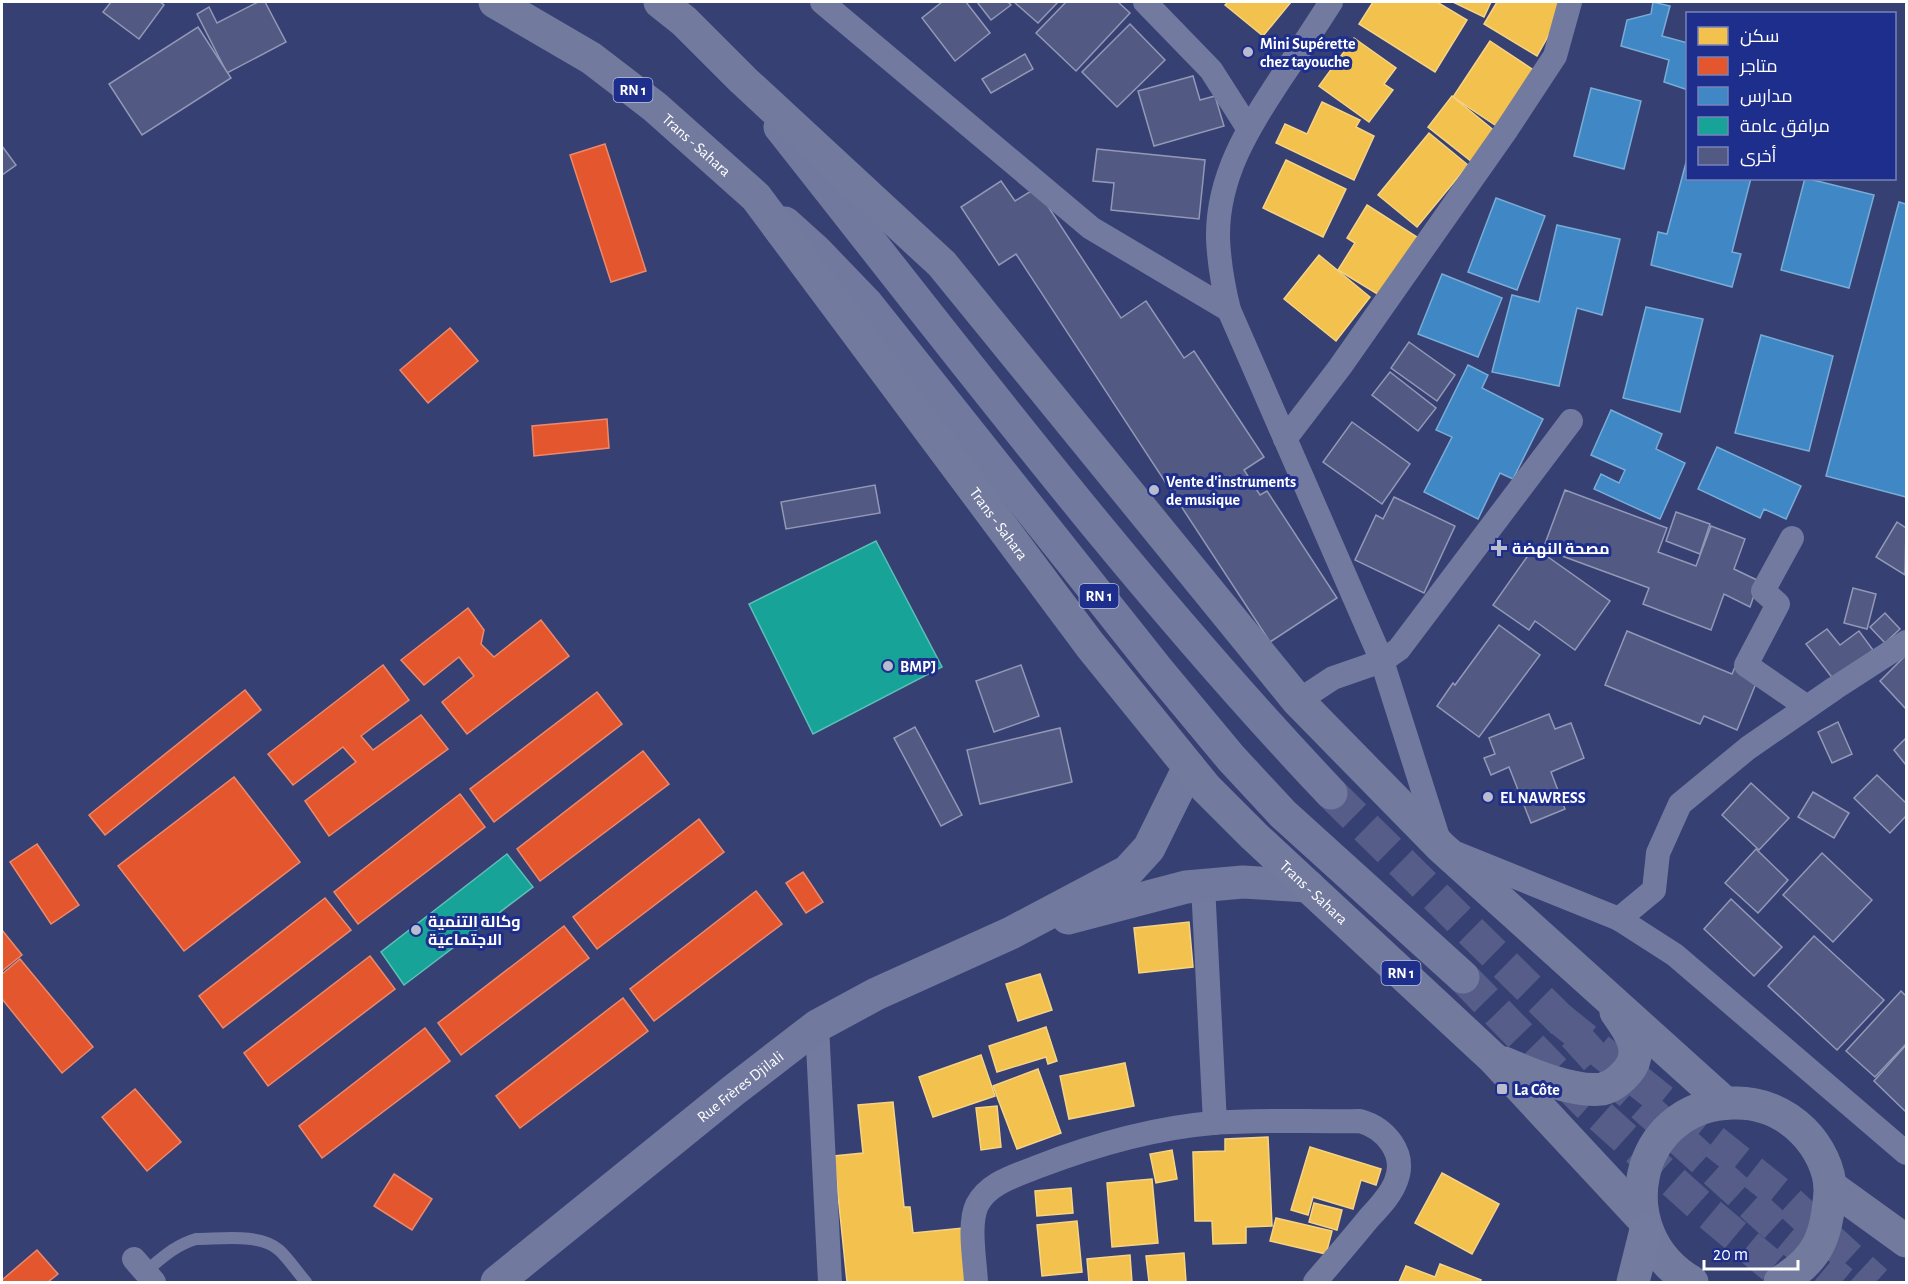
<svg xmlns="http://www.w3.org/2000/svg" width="1908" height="1284" font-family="'Alegreya Sans',Cairo,sans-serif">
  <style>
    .homes { fill: #f2c14e; stroke: #f6d483; stroke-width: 1.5 }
    .shops { fill: #e4572e; stroke: #ec896d; stroke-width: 1.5 }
    .schools { fill: #3f88c5; stroke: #79acd6; stroke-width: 1.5 }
    .public { fill: #17a398; stroke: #5dbfb7; stroke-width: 1.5 }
    .building { fill: #525a83; stroke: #9298b6; stroke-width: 1.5 }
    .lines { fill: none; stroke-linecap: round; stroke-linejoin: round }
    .primary-tunnel { stroke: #555d88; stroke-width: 33; stroke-dasharray: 33 16; stroke-linecap: butt }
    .motorway-tunnel { stroke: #555d88; stroke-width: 33; stroke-dasharray: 33 16; stroke-linecap: butt }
    .service { stroke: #737a9f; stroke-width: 12 }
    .minor { stroke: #737a9f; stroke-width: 24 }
    .primary { stroke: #72799e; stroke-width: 33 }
    .trunk { stroke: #727a9e; stroke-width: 33 }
    .motorway { stroke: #737b9e; stroke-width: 33 }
    .poi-dot { fill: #b9bcce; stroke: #1e2e8c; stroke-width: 2 }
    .labels { text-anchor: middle; stroke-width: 6; stroke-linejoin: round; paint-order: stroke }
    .shield { fill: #1e2e8c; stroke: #bcc0dc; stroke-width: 1.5 }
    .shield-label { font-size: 15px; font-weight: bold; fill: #fff }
    .poi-label { font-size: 16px; font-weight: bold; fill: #fff; stroke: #1e2e8c; text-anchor: start }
    .street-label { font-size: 16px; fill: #fff; stroke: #1e2e8c }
  </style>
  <rect width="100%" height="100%" fill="#374073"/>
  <g class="homes">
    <polygon points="1228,2 1291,2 1263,36 1225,5"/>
    <polygon points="1373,2 1437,2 1467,20 1435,72 1359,24"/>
    <polygon points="1453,2 1491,2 1484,17"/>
    <polygon points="1497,2 1556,2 1565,6 1537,56 1484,24"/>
    <polygon points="1354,38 1396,68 1384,84 1393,90 1369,122 1319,86"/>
    <polygon points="1490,41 1535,71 1498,127 1453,97"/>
    <polygon points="1452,96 1496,132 1472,162 1428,127"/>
    <polygon points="1322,102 1360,120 1356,127 1374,136 1354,180 1276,143 1285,124 1307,134"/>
    <polygon points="1429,133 1468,165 1417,227 1378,195"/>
    <polygon points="1286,160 1346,189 1323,237 1263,208"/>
    <polygon points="1367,205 1420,239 1384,298 1338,270 1355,243 1347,238"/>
    <polygon points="1319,255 1370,297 1336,341 1284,299"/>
    <polygon points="1189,922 1193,967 1139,973 1134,928"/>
    <polygon points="1040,974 1052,1010 1018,1021 1006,984"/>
    <polygon points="1046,1027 1057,1061 1048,1064 1046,1057 997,1072 989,1046"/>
    <polygon points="981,1055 995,1096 933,1117 919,1077"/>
    <polygon points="1125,1063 1134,1106 1069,1119 1060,1076"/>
    <polygon points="1038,1069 1061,1133 1017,1149 993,1086"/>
    <polygon points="893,1102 904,1207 910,1207 913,1233 963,1228 968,1282 847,1282 834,1156 863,1153 858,1105"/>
    <polygon points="997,1106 1001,1147 981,1150 976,1108"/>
    <polygon points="1268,1137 1272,1226 1246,1227 1246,1243 1213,1244 1212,1221 1195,1221 1193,1152 1225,1151 1225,1139"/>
    <polygon points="1310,1147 1381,1169 1376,1185 1361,1180 1353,1209 1313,1197 1308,1215 1291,1210"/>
    <polygon points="1172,1150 1177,1179 1156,1183 1150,1154"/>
    <polygon points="1442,1173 1499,1204 1472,1254 1415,1223"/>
    <polygon points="1152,1179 1158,1243 1112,1247 1107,1183"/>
    <polygon points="1071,1188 1073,1213 1037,1216 1035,1191"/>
    <polygon points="1314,1203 1342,1210 1337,1230 1309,1222"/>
    <polygon points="1276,1218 1332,1231 1326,1254 1270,1241"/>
    <polygon points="1077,1221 1082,1272 1042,1276 1037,1225"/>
    <polygon points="1184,1253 1186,1282 1149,1282 1146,1256"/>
    <polygon points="1130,1255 1132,1282 1089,1282 1087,1259"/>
    <polygon points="1440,1264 1481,1280 1480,1282 1399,1282 1406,1266 1435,1277"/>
  </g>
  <g class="shops">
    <polygon points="605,144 646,271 611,282 570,155"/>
    <polygon points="450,328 478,361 428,403 400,370"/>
    <polygon points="607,419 609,448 534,456 532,426"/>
    <polygon points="468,608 484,630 481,644 494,657 541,620 569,656 467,734 442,702 474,676 459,657 424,685 401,660"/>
    <polygon points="383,665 409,700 361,736 373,750 421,715 448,749 329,836 305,801 356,762 343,747 293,785 268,754"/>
    <polygon points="245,690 261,710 105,835 89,815"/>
    <polygon points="597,692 622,724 494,822 470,789"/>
    <polygon points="643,751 669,784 540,881 517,849"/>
    <polygon points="234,777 300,862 184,951 118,866"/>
    <polygon points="460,794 485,827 358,924 334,892"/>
    <polygon points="699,819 724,852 597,949 573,917"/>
    <polygon points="37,844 79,905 51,924 10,862"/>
    <polygon points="803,872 823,902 806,913 786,883"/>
    <polygon points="756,891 782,924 654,1021 630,989"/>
    <polygon points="325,898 351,930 223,1028 199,996"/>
    <polygon points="564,926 589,958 461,1055 438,1023"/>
    <polygon points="2,930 22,955 2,971"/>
    <polygon points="370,956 395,989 268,1086 244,1053"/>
    <polygon points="20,959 93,1047 62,1073 2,999 2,974"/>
    <polygon points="623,998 648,1031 520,1128 496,1096"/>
    <polygon points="425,1028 450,1061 322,1158 299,1126"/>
    <polygon points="135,1089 181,1142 147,1171 102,1117"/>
    <polygon points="394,1174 432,1199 412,1230 374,1206"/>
    <polygon points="37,1250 58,1274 48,1282 2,1282 2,1280"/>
  </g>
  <g class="schools">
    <polygon points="1653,2 1670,6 1662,36 1688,43 1688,90 1664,82 1669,60 1621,46 1627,20 1651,14"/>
    <polygon points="1591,88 1641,101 1624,169 1574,156"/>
    <polygon points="1688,155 1688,178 1751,178 1732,252 1741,254 1732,287 1651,265 1658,232 1667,234"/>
    <polygon points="1805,178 1874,195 1849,288 1781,270"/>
    <polygon points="1496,198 1545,216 1517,290 1468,272"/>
    <polygon points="1899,202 1906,204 1906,497 1826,476"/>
    <polygon points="1557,225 1620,239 1602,315 1577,308 1559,386 1492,372 1512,295 1539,302"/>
    <polygon points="1442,274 1502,298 1478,357 1418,334"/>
    <polygon points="1646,307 1703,319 1680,412 1623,398"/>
    <polygon points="1761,335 1833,356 1809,451 1735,433"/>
    <polygon points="1468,365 1488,375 1482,388 1543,419 1513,479 1500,473 1478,519 1424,492 1452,437 1436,430"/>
    <polygon points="1611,410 1662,434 1656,449 1685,463 1660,519 1594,489 1601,474 1619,483 1625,470 1591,455"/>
    <polygon points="1717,447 1801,486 1786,519 1764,509 1760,518 1698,489"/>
  </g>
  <g class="public">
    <polygon points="876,541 942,667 813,734 749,604"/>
    <polygon points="507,854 533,887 404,985 381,952"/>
  </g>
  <g class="building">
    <polygon points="111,2 160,2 164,5 139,39 103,12"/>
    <polygon points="258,2 265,2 286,42 227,73 197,14 209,7 217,23"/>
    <polygon points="942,2 966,2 990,33 955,61 922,18"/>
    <polygon points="977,2 1008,2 1011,5 991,20"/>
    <polygon points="1014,2 1058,2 1038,23"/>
    <polygon points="1066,2 1118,2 1130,13 1076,71 1036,33"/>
    <polygon points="1130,24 1165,60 1117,107 1082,72"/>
    <polygon points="198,27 231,78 142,135 109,84"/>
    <polygon points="1025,54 1033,69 991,93 982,79"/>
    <polygon points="1193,76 1200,100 1215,96 1224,126 1154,146 1138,91"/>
    <polygon points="2,146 16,165 2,175"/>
    <polygon points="1097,149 1205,160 1199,219 1111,210 1114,183 1093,181"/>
    <polygon points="1001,181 1015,201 1036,188 1121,318 1146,301 1184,358 1194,351 1264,457 1244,470 1260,495 1267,491 1337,598 1270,642 1016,254 999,265 961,207"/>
    <polygon points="1409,342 1455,375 1437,401 1391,368"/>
    <polygon points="1390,372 1436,408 1418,431 1372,395"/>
    <polygon points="1352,422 1410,464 1382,504 1323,462"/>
    <polygon points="875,485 880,513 786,529 781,502"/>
    <polygon points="1565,490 1667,528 1658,552 1696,566 1711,526 1745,539 1734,569 1759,581 1750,607 1724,594 1711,630 1643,604 1649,588 1543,549"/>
    <polygon points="1394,497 1455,526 1424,593 1355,560 1376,515 1383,519"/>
    <polygon points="1676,512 1710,524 1700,554 1666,541"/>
    <polygon points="1897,522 1906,528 1905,575 1876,557"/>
    <polygon points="1534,547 1610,601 1575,650 1535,621 1529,630 1493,605"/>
    <polygon points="1853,588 1876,594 1867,629 1844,623"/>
    <polygon points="1885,613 1900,629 1885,643 1870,627"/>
    <polygon points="1499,625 1540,655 1479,737 1437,706 1453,683 1455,685"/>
    <polygon points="1827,629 1840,645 1859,631 1873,650 1834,680 1806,644"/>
    <polygon points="1627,631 1732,674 1735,667 1759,676 1737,730 1704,716 1700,724 1605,685"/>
    <polygon points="1906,655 1906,709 1880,681"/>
    <polygon points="1021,665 1039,716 994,732 976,681"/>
    <polygon points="1549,714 1555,729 1571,723 1584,758 1551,772 1565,809 1531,823 1509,767 1491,775 1484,758 1495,754 1489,738"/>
    <polygon points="1838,722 1852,754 1832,763 1818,732"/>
    <polygon points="915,727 962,815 941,826 894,738"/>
    <polygon points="1060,728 1072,782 980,804 967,750"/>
    <polygon points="1906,738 1906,765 1894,750"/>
    <polygon points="1877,775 1906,803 1906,816 1890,833 1854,798"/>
    <polygon points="1751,783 1789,818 1759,850 1722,815"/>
    <polygon points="1813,792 1849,813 1834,838 1798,817"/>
    <polygon points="1756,849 1788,880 1758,913 1725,883"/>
    <polygon points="1822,853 1872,900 1833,942 1783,895"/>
    <polygon points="1731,899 1782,947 1754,976 1704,929"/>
    <polygon points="1814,936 1884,1000 1837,1050 1768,986"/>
    <polygon points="1901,991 1906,996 1906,1044 1875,1077 1846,1051"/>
    <polygon points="1906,1045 1906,1112 1874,1081"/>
  </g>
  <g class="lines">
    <g class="primary-tunnel">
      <polyline points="1331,793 1560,1019 1614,1079 1782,1232 1842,1282"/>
      <polyline points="1463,977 1587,1104 1706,1211 1791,1282"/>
    </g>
    <polyline class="motorway-tunnel" points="1560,1019 1780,1194 1876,1282"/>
    <path class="service" d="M 145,1272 C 161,1259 175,1245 196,1239 C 221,1239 260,1233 279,1250 C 289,1259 297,1272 306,1282"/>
    <g class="minor">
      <polyline points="822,2 1091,228 1229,310"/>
      <polyline points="1145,2 1211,70 1248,128"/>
      <path d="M 1331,2 C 1315,27 1298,53 1281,78 C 1249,127 1217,176 1218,238 C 1219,263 1223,286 1229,310 L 1382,661 L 1441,847 L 1619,919 L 1675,955 L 1906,1153"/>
      <polyline points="1285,439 1340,367 1507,129 1555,56 1570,2"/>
      <polyline points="1792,538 1763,591 1778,604 1746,665 1807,707"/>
      <polyline points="1298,701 1333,678 1382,661 1399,649 1571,421"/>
      <polyline points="1203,885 1215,1123"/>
      <polyline points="1619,919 1654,890 1658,853 1680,804 1748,748 1835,688 1906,642"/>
      <polyline points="817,1026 830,1282"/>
      <polyline points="134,1259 154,1282"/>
      <path d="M 976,1282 C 975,1261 968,1224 977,1205 C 988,1183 1015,1176 1037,1167 C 1094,1145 1153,1128 1213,1123 C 1260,1119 1312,1122 1360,1121 C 1385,1128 1407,1153 1396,1181 C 1391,1195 1379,1207 1369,1218 C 1351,1240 1333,1261 1315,1282"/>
    </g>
    <g class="primary">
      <path d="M 780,127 C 959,353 1133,584 1331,793"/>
      <polyline points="785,223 816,251 867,304 1157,669 1231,758 1283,814 1463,977"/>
      <polyline points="1068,918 1186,887 1243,882 1308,886"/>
      <path id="s1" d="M 497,1282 L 734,1090 L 817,1026 L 876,994 L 1011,933 L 1128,871 L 1149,848 L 1189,767"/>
    </g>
    <g class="trunk">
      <path id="s2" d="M 495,2 L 591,58 L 655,107 L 756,197 L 1090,645 L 1206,788 L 1254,836 L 1494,1059 L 1642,1218"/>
      <polyline points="660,2 684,21 743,80 942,264 1298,701 1441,847 1725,1103"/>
      <path d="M 1504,1063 C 1530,1074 1574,1093 1602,1089 C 1612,1087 1622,1078 1628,1071 C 1645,1051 1628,1029 1616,1012"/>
      <polyline points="1830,1186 1906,1241"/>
      <path d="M 1692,1282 C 1608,1234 1633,1105 1733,1103 C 1759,1102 1784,1112 1803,1131 C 1818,1146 1831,1170 1830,1192 C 1827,1235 1819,1259 1780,1282"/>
    </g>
    <polyline class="motorway" points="1633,1282 1646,1230"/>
  </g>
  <g class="poi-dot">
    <circle cx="1248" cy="52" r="6"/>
    <circle cx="1154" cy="490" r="6"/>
    <path d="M1496 539h6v6h6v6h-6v6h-6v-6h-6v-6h6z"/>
    <circle cx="888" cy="666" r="6"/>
    <circle cx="1488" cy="797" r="6"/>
    <circle cx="416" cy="930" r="6"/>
    <rect x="1496" y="1083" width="12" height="12" rx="3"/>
  </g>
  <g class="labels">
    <g class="shield">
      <rect x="613.5" y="78" width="39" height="24" rx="4.5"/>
      <rect x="1079.5" y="584" width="39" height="24" rx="4.5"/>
      <rect x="1381.5" y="961" width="39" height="24" rx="4.5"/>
    </g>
    <g class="shield-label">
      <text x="633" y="95">RN 1</text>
      <text x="1099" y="601">RN 1</text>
      <text x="1401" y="978">RN 1</text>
    </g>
    <g class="poi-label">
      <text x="1260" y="49">Mini Supérette<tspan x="1260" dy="18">chez tayouche</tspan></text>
      <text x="1166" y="487">Vente d'instruments<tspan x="1166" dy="18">de musique</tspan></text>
      <text x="1512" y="554">مصحة النهضة</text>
      <text x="900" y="672">BMPJ</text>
      <text x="1500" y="803">EL NAWRESS</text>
      <text x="428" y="927">وكالة التنمية<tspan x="428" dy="18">الاجتماعية</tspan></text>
      <text x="1514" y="1095">La Côte</text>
    </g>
    <g class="street-label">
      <text dy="6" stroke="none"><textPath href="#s2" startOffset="248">Trans - Sahara</textPath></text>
      <text dy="6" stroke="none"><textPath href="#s2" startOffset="734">Trans - Sahara</textPath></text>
      <text dy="6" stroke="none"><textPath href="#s2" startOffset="1220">Trans - Sahara</textPath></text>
      <text dy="6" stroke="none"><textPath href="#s1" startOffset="312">Rue Frères Djilali</textPath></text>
    </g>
  </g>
  <rect width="1908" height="1284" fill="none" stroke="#ffffff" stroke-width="6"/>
  <rect x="1686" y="12" width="210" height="168" fill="#1e2e8c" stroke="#7882ba" stroke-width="1.5"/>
  <rect x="1698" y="27" width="30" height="18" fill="#f2c14e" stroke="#7882ba" stroke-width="1.5"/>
  <text x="1740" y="42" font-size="18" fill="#ffffff">سكن</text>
  <rect x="1698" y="57" width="30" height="18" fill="#e4572e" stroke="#7882ba" stroke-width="1.5"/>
  <text x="1740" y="72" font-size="18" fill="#ffffff">متاجر</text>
  <rect x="1698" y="87" width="30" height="18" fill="#3f88c5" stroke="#7882ba" stroke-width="1.5"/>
  <text x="1740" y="102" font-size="18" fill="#ffffff">مدارس</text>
  <rect x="1698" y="117" width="30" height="18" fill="#17a398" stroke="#7882ba" stroke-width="1.5"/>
  <text x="1740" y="132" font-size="18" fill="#ffffff">مرافق عامة</text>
  <rect x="1698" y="147" width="30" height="18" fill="#525a83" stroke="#7882ba" stroke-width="1.5"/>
  <text x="1740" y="162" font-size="18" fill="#ffffff">أخرى</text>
  <path d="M1704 1260v9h94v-9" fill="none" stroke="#ffffff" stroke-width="3"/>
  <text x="1713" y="1260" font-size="18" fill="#ffffff" stroke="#1e2e8c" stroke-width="4.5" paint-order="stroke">20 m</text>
</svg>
